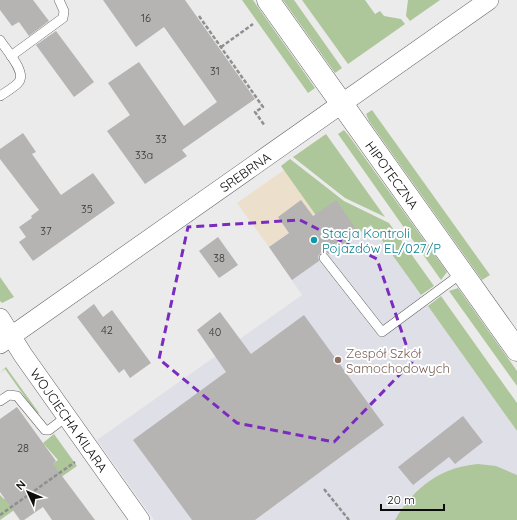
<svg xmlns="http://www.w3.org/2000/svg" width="517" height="520" font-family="Quicksand,sans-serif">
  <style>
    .commercial { fill: #ecdfcc }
    .built { fill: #dfdfe8 }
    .green { fill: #aec79a }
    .building { fill: #b5b4b3 }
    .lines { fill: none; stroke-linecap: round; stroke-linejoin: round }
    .service-casing { stroke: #656566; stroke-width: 10 }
    .minor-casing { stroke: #656566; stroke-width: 20 }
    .tertiary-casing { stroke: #656566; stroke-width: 23 }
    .path { stroke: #8f8f8f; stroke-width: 2.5; stroke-dasharray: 4 2; stroke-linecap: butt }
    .service { stroke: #fff; stroke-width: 9 }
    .minor { stroke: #fff; stroke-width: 19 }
    .tertiary { stroke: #fff; stroke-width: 22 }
    .marked { fill: none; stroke: #7b2cbf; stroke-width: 3; stroke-dasharray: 8 5; stroke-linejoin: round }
    .culture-dot { fill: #0f9aa8; stroke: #fff; stroke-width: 1.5 }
    .education-dot { fill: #8d6e63; stroke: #fff; stroke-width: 1.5 }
    .labels { text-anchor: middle; stroke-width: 4; stroke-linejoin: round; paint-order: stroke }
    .number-label { font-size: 11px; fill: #363636 }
    .street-label { font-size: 13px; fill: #0c0c0c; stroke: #fff }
    .culture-label { font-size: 13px; fill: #0d838f; stroke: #fff; text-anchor: start }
    .education-label { font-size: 13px; fill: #785e54; stroke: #fff; text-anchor: start }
  </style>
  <rect width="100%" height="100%" fill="#ebebec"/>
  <polygon class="commercial" points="284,170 315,214 269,247 237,203"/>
  <polygon class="built" points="336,200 371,225 517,431 517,520 154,520 97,440 302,295 269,247"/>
  <g class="green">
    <polygon points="242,0 253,0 315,88 308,93"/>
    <polygon points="283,0 294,0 342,68 335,73"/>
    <polygon points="302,0 365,0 375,14 380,11 384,16 401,19 405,24 348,64"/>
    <polygon points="408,0 440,0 410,21 406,16"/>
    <polygon points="372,110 490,275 482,280 369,121 366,114"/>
    <polygon points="344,130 349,136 447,272 441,280 338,134"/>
    <polygon points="326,134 385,217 345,198 293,157"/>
    <polygon points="290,159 344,201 389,223 434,286 421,295 371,225 359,233 315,214 281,166"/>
    <polygon points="0,277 14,297 2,303 0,301"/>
    <polygon points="458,288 517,371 517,386 449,291"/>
    <polygon points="441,296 517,403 517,431 428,306"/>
    <polygon points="6,367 39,413 37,414 5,369 0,373"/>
    <polygon points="54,434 77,466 0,520 0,495 4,499 58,460 43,443"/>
    <path d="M 478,464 L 496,466 L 517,475 L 517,520 L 395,520 C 413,488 441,467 478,464 Z"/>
  </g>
  <g class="building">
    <polygon points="0,0 33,0 49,21 29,36 19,22 12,26 0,10"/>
    <polygon points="103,0 185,0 255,99 182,150 187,156 145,184 107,131 130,115 108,83 139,62 184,126 217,102 164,27 136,47"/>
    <polygon points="56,31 94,82 74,97 36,45"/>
    <polygon points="23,133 36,152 32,154 61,195 93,173 115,203 33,261 19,242 26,237 19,227 32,218 31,216 39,210 0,159 0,149"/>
    <polygon points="301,200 313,216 336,200 359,233 329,254 326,252 321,253 318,256 319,261 292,280 269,247 289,233 278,217"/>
    <polygon points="218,237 238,265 219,278 199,251"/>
    <polygon points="94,304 103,317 112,310 151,363 130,378 124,369 119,373 77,317"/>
    <polygon points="220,312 251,354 304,315 384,425 255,520 192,520 133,440 226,372 197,330"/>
    <polygon points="17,407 56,461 53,464 95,520 52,520 43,507 24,520 20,520 0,492 0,419"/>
    <polygon points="463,416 483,442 455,464 449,457 413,485 398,467"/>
  </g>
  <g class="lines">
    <defs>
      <g id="service">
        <path d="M 0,40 C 6,50 28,73 18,83 C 13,88 6,92 0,96"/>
        <polyline points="11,56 63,18 64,11 59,0"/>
        <polyline points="324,258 382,332 462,273"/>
        <polyline points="0,401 9,395 17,396 45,430 49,430 66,417"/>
      </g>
      <g id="minor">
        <polyline points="0,318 23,355 140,520"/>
        <polyline points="0,344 489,0"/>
      </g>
      <polyline id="tertiary" points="268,0 517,350"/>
    </defs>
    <use href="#service" class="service-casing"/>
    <use href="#minor" class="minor-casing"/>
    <use href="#tertiary" class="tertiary-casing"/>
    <g class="path">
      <polyline points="199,16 263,107 255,112 265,126"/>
      <polyline points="221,47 253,24"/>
      <polyline points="324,489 349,520"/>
      <polyline points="0,515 75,462"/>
    </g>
    <use href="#service" class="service"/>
    <use href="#minor" class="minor"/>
    <use href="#tertiary" class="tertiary"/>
  </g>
  <path class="marked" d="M 300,220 L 377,259 L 412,362 L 334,442 L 237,423 L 159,359 L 188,227 Z"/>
  <circle class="culture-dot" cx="314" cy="240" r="4"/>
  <circle class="education-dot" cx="338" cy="360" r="4"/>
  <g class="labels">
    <g class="number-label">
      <text x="146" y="22">16</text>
      <text x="215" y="75">31</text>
      <text x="161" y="143">33</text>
      <text x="144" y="159">33a</text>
      <text x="87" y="213">35</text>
      <text x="46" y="235">37</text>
      <text x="219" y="262">38</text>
      <text x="107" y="334">42</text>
      <text x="215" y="336">40</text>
      <text x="23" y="452">28</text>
    </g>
    <g class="street-label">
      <text transform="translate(245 172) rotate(-35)" y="5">SREBRNA</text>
      <text transform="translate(392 175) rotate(54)" y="5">HIPOTECZNA</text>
      <text transform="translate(69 420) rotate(55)" y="5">WOJCIECHA KILARA</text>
    </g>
    <g class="culture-label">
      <text x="322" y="238">Stacja Kontroli<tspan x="322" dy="15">Pojazdów EL/027/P</tspan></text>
    </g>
    <g class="education-label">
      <text x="346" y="358">Zespół Szkół<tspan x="346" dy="15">Samochodowych</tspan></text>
    </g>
  </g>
  <g transform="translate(28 492) rotate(314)" stroke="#ffffff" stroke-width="3" paint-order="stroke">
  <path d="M0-3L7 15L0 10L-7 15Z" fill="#0c0c0c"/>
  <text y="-6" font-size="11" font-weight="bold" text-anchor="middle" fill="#0c0c0c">N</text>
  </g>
  <path d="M381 504v6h63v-6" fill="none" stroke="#0c0c0c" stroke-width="2"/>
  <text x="387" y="504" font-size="12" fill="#0c0c0c" stroke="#ffffff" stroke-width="3" paint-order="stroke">20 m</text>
</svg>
